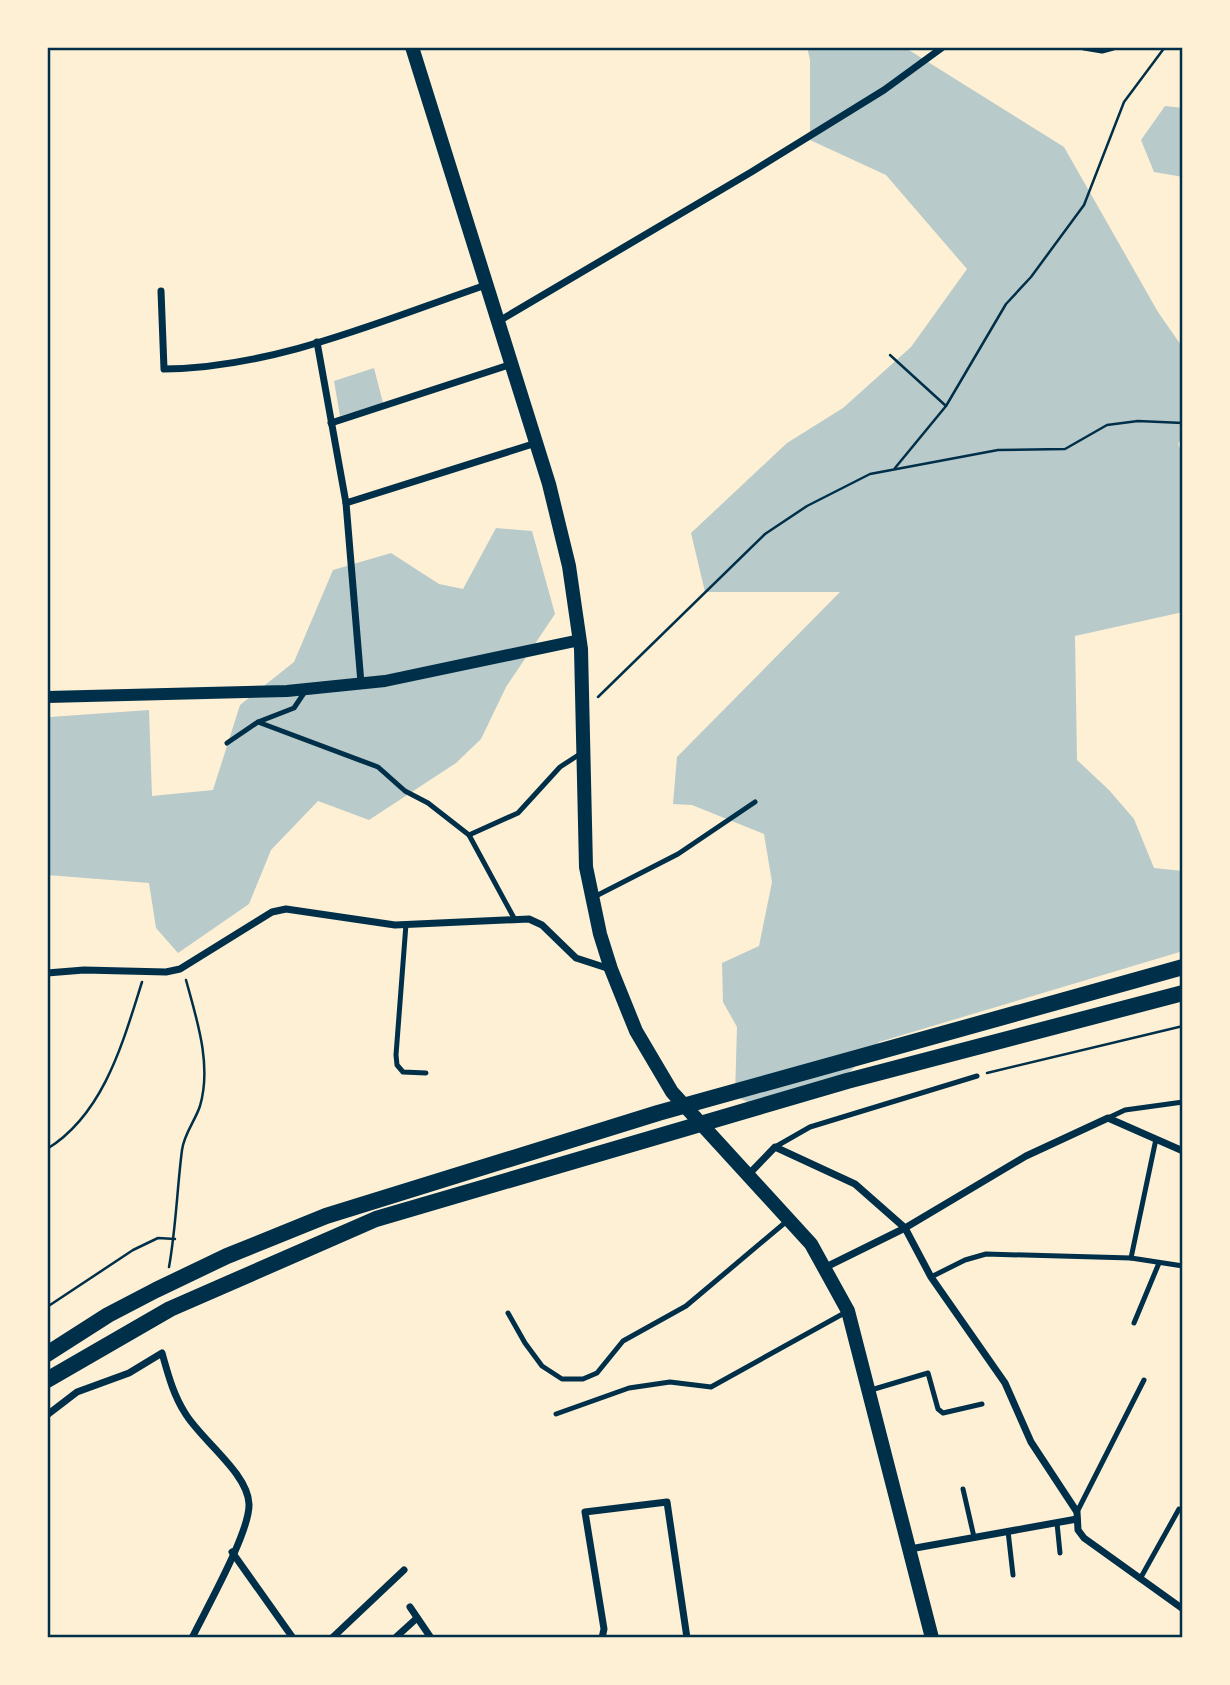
<svg xmlns="http://www.w3.org/2000/svg" width="1230" height="1685" font-family="'Exo 2',sans-serif">
  <style>
    .green { fill: #b9caca }
    .lines { fill: none; stroke-linecap: round; stroke-linejoin: round }
    .path { stroke: #003049; stroke-width: 2.5 }
    .service { stroke: #003049; stroke-width: 5 }
    .minor { stroke: #003049; stroke-width: 7 }
    .tertiary { stroke: #003049; stroke-width: 12 }
    .secondary { stroke: #003049; stroke-width: 14 }
    .primary { stroke: #003049; stroke-width: 16 }
    .neatline { fill: none; stroke: #003049; stroke-width: 2.5 }
  </style>
  <rect width="100%" height="100%" fill="#fdf0d5"/>
  <g class="green">
    <polygon points="807,47 904,47 1064,147 1158,312 1183,348 1183,436 1178,444 1183,455 1183,612 1075,636 1077,760 1109,790 1134,819 1154,868 1183,871 1183,951 879,1042 833,1089 765,1110 735,1096 737,1027 723,1002 722,963 759,946 772,882 764,834 692,805 673,804 677,757 840,592 705,592 691,533 787,443 843,408 911,347 967,269 886,175 810,140 810,60"/>
    <polygon points="1165,106 1183,108 1183,177 1154,172 1141,140"/>
    <polygon points="374,368 383,403 340,416 334,381"/>
    <polygon points="496,528 532,531 555,614 506,687 481,739 456,763 369,820 318,801 271,850 249,904 178,953 156,928 149,883 47,875 50,717 149,710 152,796 213,790 240,705 294,662 333,570 391,553 439,584 463,589"/>
  </g>
  <g class="lines">
    <g class="path">
      <polyline points="890,355 946,406"/>
      <polyline points="895,468 946,406 1006,304 1031,277 1084,205 1124,102 1165,47"/>
      <polyline points="598,697 765,534 807,506 870,474 998,450 1065,449 1107,425 1138,421 1183,423"/>
      <polyline points="987,1073 1183,1026"/>
      <path d="M 47,1149 C 104,1114 123,1042 142,982"/>
      <path d="M 169,1267 C 176,1228 177,1189 182,1150 C 184,1134 195,1121 200,1106 C 212,1065 197,1020 186,980"/>
      <polyline points="47,1307 133,1250 158,1238 175,1239"/>
    </g>
    <g class="service">
      <polyline points="258,722 378,767 405,791 428,803 469,835 514,918"/>
      <polyline points="227,743 258,722 294,708 306,690"/>
      <polyline points="469,835 518,813 560,767 580,754"/>
      <polyline points="594,897 678,854 755,802"/>
      <polyline points="406,924 396,1055 397,1065 403,1072 426,1073"/>
      <polyline points="1108,1118 1125,1110 1183,1102"/>
      <polyline points="775,1147 810,1127 977,1076"/>
      <polyline points="1131,1258 1156,1139"/>
      <polyline points="931,1277 965,1260 986,1254 1131,1258 1183,1266"/>
      <polyline points="508,1313 525,1343 542,1366 562,1379 583,1379 597,1373 623,1341 686,1306 787,1221"/>
      <polyline points="1134,1323 1159,1263"/>
      <polyline points="871,1390 928,1373 938,1409 943,1413 982,1404"/>
      <polyline points="556,1414 629,1388 670,1382 711,1387 848,1311"/>
      <polyline points="963,1489 974,1537"/>
      <polyline points="1077,1512 1144,1380"/>
      <polyline points="1057,1523 1060,1553"/>
      <polyline points="1008,1531 1013,1575"/>
      <polyline points="1140,1579 1179,1509"/>
    </g>
    <g class="minor">
      <polyline points="1084,47 1102,50 1113,47"/>
      <path d="M 161,291 L 164,369 C 275,368 383,320 486,285"/>
      <polyline points="499,321 753,171 884,90 943,47"/>
      <polyline points="317,342 346,503 361,683"/>
      <polyline points="331,423 512,364"/>
      <polyline points="346,503 536,443"/>
      <polyline points="47,973 84,970 166,972 180,969 272,912 286,909 395,925 529,919 542,925 576,958 610,969"/>
      <polyline points="749,1174 775,1147 855,1184 905,1228 931,1277 1005,1383 1031,1442 1077,1512 1078,1530 1084,1538 1183,1609"/>
      <polyline points="826,1267 905,1228 1026,1156 1108,1118 1183,1151"/>
      <path d="M 47,1415 L 77,1392 L 129,1373 L 162,1353 C 168,1374 173,1394 185,1413 C 201,1440 248,1473 249,1504 C 250,1532 206,1609 192,1638"/>
      <polyline points="910,1549 1077,1519"/>
      <polyline points="232,1552 293,1638"/>
      <polyline points="410,1607 431,1638"/>
      <polyline points="332,1638 404,1570"/>
      <polyline points="395,1638 417,1618"/>
      <polyline points="602,1638 604,1629 585,1512 667,1502 687,1638"/>
    </g>
    <polyline class="tertiary" points="47,697 287,691 385,681 580,640"/>
    <polyline class="secondary" points="412,47 549,484 569,566 581,649 586,867 600,934 611,969 636,1031 672,1092 811,1244 848,1311 932,1638"/>
    <g class="primary">
      <polyline points="47,1354 108,1315 156,1290 227,1256 326,1216 658,1113 1183,967"/>
      <polyline points="47,1380 170,1309 376,1219 847,1081 1183,993"/>
    </g>
  </g>
  <rect width="1230" height="1685" fill="none" stroke="#fdf0d5" stroke-width="98"/>
  <rect x="49" y="49" width="1132" height="1587" class="neatline"/>
</svg>
